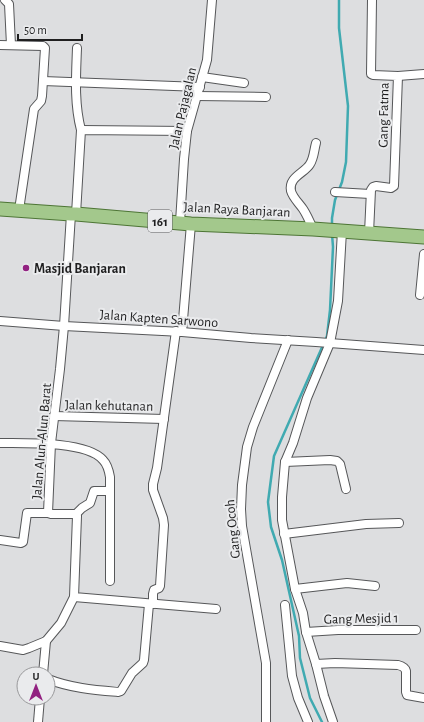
<svg xmlns="http://www.w3.org/2000/svg" width="424" height="722" font-family="'Alegreya Sans',sans-serif">
  <style>
    .lines { fill: none; stroke-linecap: round; stroke-linejoin: round }
    .stream { stroke: #40aab1; stroke-width: 2.5 }
    .street-casing { stroke: #565759; stroke-width: 10 }
    .primary-casing { stroke: #4d7535; stroke-width: 15 }
    .street { stroke: #fff; stroke-width: 8 }
    .primary { stroke: #a3c88c; stroke-width: 13 }
    .poi-dot { fill: #922181; stroke: #eaebed; stroke-width: 1.5 }
    .labels { text-anchor: middle; stroke-width: 4; stroke-linejoin: round; paint-order: stroke }
    .shield { fill: #eaebed; stroke: #5c5c5e; stroke-width: 1 }
    .shield-label { font-size: 13px; font-weight: bold; fill: #1f1f20 }
    .street-label { font-size: 14px; fill: #1f1f20; stroke: #eaebed }
    .poi-label { font-size: 14px; font-weight: bold; fill: #1f1f20; stroke: #eaebed; text-anchor: start }
  </style>
  <rect width="100%" height="100%" fill="#dddee0"/>
  <g class="lines">
    <g class="stream">
      <polyline points="332,225 332,218 335,200 342,182 346,162 348,106 339,28 339,0"/>
      <polyline points="322,722 310,698 300,658 299,636 282,560 271,527 268,502 274,456 327,336 330,310 333,247 332,234"/>
    </g>
    <defs>
      <g id="street">
        <polyline points="5,0 9,4 11,45"/>
        <polyline points="0,45 43,46 45,48 42,96 41,101 34,109 19,210"/>
        <path d="M 77,48 C 76,75 74,103 81,130"/>
        <polyline points="398,76 424,74"/>
        <polyline points="202,77 244,83"/>
        <polyline points="43,81 200,87"/>
        <polyline points="197,96 266,97"/>
        <polyline points="335,192 370,194"/>
        <polyline points="71,214 64,326 60,369 51,443 48,513 51,514 76,514 77,516 74,597 216,609"/>
        <polyline points="76,214 81,130 187,131"/>
        <polyline points="180,222 184,159 187,131 207,60 212,0"/>
        <path d="M 313,229 C 310,222 307,215 303,209 C 299,203 293,198 291,191 C 288,177 305,173 310,164 C 314,158 314,150 316,143"/>
        <polyline points="369,233 371,190 373,187 376,186 391,188 394,186 398,76 373,75 371,74 372,0"/>
        <polyline points="420,295 424,254"/>
        <polyline points="0,321 64,326 182,332 251,338 316,342 424,350"/>
        <polyline points="182,332 191,224"/>
        <polyline points="54,416 164,419"/>
        <path d="M 0,443 C 24,443 87,441 103,460 C 107,464 109,471 110,477 L 110,581"/>
        <polyline points="285,462 330,460 337,461 340,464 346,489"/>
        <polyline points="76,514 82,508 90,503 94,491 110,491"/>
        <polyline points="284,534 366,524 399,523"/>
        <polyline points="0,540 21,543 23,542 27,513 48,513"/>
        <polyline points="295,589 347,583 375,586"/>
        <polyline points="153,604 153,594 154,590 159,588 160,586 164,525 163,518 153,490 153,484 157,468 176,331"/>
        <polyline points="285,605 292,676 298,698 308,722"/>
        <polyline points="306,632 338,630 416,630"/>
        <polyline points="0,646 23,650 29,648 46,641 61,623 74,597"/>
        <path d="M 316,664 L 335,663 L 398,665 C 402,666 405,667 406,671 L 406,692 L 407,695 L 424,698"/>
        <polyline points="43,674 46,641"/>
        <path d="M 48,679 C 70,688 95,690 118,692 L 121,691 L 132,673 L 143,663 L 144,660 L 149,604"/>
        <polyline points="38,722 40,698"/>
        <polyline points="266,722 266,663 242,526 241,509 242,485 247,447 253,427 288,340"/>
        <polyline points="333,722 324,696 316,664 306,632 303,613 295,589 282,520 282,497 285,462 293,443 307,398 330,343 338,301 342,231"/>
      </g>
      <polyline id="primary" points="0,209 71,214 76,214 191,224 313,229 424,237"/>
    </defs>
    <use href="#street" class="street-casing"/>
    <use href="#primary" class="primary-casing"/>
    <use href="#street" class="street"/>
    <use href="#primary" class="primary"/>
  </g>
  <circle class="poi-dot" cx="26" cy="268" r="4"/>
  <g class="labels">
    <rect class="shield" x="148" y="210" width="24" height="22" rx="3"/>
    <g class="shield-label">
      <text x="160" y="226">161</text>
    </g>
    <g class="street-label">
      <text transform="translate(182 108) rotate(-77)" y="5">Jalan Pajagalan</text>
      <text transform="translate(383 115) rotate(-89)" y="5">Gang Fatma</text>
      <text transform="translate(237 209) rotate(3)" y="5">Jalan Raya Banjaran</text>
      <text transform="translate(159 318) rotate(4)" y="5">Jalan Kapten Sarwono</text>
      <text transform="translate(109 405) rotate(1)" y="5">Jalan kehutanan</text>
      <text transform="translate(41 441) rotate(-85)" y="5">Jalan Alun-Alun Barat</text>
      <text transform="translate(232 529) rotate(-96)" y="5">Gang Ocoh</text>
      <text transform="translate(361 618) rotate(-1)" y="5">Gang Mesjid 1</text>
    </g>
    <g class="poi-label">
      <text x="34" y="273">Masjid Banjaran</text>
    </g>
  </g>
  <g transform="translate(36 686)"><circle r="19" fill="#eaebed" stroke="#99999b"/>
  <path d="M0-3L7 15L0 10L-7 15Z" fill="#922181"/>
  <text y="-6" font-size="11" font-weight="bold" text-anchor="middle" fill="#1f1f20">U</text>
  </g>
  <path d="M18 34v6h64v-6" fill="none" stroke="#1f1f20" stroke-width="2"/>
  <text x="24" y="34" font-size="12" fill="#1f1f20" stroke="#eaebed" stroke-width="3" paint-order="stroke">50 m</text>
</svg>
